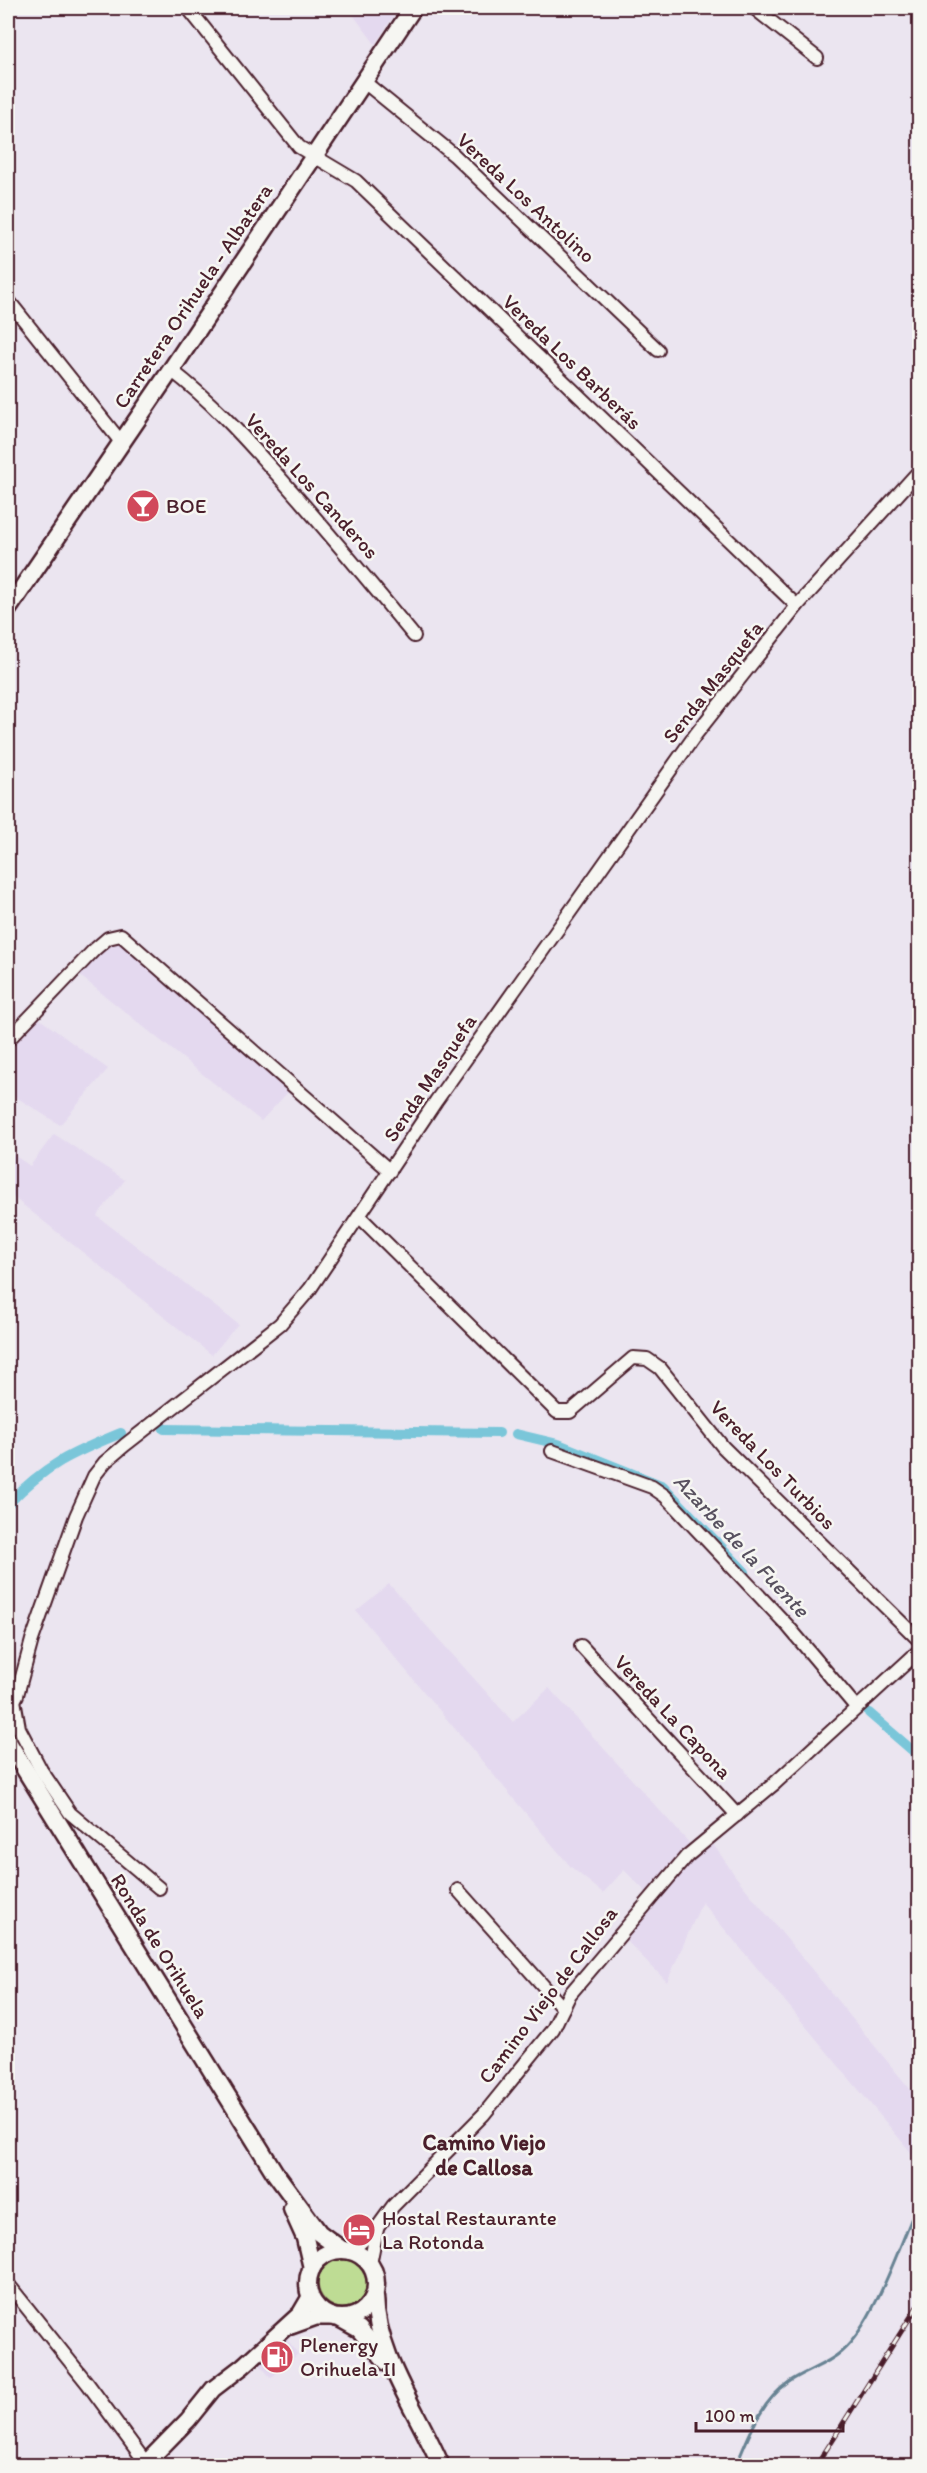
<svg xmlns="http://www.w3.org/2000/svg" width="927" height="2473" font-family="Itim,sans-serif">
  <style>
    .built { fill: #e4d9ef }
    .green { fill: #bedc94; stroke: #847e60; stroke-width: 1.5 }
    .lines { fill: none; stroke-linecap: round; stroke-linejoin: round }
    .stream { stroke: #678393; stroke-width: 3 }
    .canal { stroke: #7ac6d9; stroke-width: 10 }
    .minor-casing { stroke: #4a1f2b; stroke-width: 16 }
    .tertiary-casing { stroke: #4a1f2b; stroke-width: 20 }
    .secondary-casing { stroke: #4a1f2b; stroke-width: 21 }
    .minor { stroke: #f6f6f2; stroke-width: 12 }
    .tertiary { stroke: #f6f6f2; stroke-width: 15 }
    .secondary { stroke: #f6f6f2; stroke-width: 16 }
    .rail-casing { stroke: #4a1f2b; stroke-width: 5 }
    .rail { stroke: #f6f6f2; stroke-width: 3; stroke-dasharray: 9; stroke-linecap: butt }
    .labels { text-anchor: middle; stroke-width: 5; stroke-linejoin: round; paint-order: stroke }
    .street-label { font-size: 21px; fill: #4a1f2b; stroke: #f6f6f2 }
    .poi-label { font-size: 21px; fill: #4a1f2b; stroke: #f6f6f2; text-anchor: start }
    .water-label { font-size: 22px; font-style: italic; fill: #58515f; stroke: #f6f6f2 }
    .neighbourhood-label { font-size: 22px; font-weight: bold; fill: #4a1f2b; stroke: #f6f6f2 }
  </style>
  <rect width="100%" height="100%" fill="#ebe5f0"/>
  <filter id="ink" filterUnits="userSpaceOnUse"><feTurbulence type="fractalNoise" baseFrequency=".0167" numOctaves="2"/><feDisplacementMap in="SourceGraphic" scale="12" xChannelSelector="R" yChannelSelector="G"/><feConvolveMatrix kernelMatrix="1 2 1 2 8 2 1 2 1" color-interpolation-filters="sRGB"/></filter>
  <g filter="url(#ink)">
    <g class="built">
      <polygon points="348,8 399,8 375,44"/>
      <polygon points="115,939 118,939 290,1090 261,1121 79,975"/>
      <polygon points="37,1017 108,1069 60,1125 8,1092 8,1048"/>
      <polygon points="54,1134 125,1180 97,1216 238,1324 212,1355 8,1193 8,1151 30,1166"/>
      <polygon points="389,1584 513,1722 549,1688 691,1845 647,1893 624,1870 603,1893 571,1867 356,1611"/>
      <polygon points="711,1841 736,1877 919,2100 919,2162 702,1902 667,1982 623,1937 681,1872"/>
      <polygon points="284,2335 298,2354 271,2378 257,2361"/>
    </g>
    <circle class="green" cx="343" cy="2283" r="25"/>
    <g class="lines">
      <path class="stream" d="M 736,2466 C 749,2435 761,2401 789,2382 C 805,2371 826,2365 841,2352 C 874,2325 902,2239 920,2198"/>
      <g class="canal">
        <polyline points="164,1429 499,1433"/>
        <polyline points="516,1434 558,1444 663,1486 745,1572"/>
        <path d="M 8,1504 C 45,1465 72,1453 121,1433"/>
        <polyline points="869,1713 920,1757"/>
      </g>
      <defs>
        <g id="minor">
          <polyline points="188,8 299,147 356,181 797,606"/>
          <polyline points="754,8 817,58"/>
          <polyline points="363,81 454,155 658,350"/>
          <polyline points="8,300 121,442"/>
          <path d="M 171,370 C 209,399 241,434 272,469 C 322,524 368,580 414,636"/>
          <polyline points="8,1040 94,950 108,938 121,935 390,1171"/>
          <polyline points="360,1217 557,1412 570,1412 633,1358 647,1359 660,1368 723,1447 920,1641"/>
          <polyline points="552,1451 652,1487 665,1496 787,1625 856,1707"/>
          <polyline points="581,1646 737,1815"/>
          <polyline points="14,1700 19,1728 41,1770 70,1813 159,1888"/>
          <polyline points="8,1711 17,1695 32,1640 76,1516 94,1476 105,1462 125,1445 280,1324 310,1289 436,1101 696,734 797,606 920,470"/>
          <polyline points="458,1890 563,2008"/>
          <polyline points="351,2251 377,2228 393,2206 484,2114 553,2029 570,1994 687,1856 774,1784 920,1650"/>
          <polyline points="370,2264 377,2229"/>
          <polyline points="8,2284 88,2384 146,2463"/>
        </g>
        <g id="tertiary">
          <polyline points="291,2326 316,2317 330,2317"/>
          <polyline points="143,2466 188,2420 213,2389 243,2366 300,2314 310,2297"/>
        </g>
        <g id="secondary">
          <polyline points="8,609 171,370 413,8"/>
          <polyline points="8,1742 275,2173 319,2233 342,2250"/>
          <polyline points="292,2209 305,2238 312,2268"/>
          <circle cx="342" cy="2284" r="34"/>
          <path d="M 375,2296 C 376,2356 418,2411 441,2466"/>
          <polyline points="341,2319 359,2329 387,2362"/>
        </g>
      </defs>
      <use href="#minor" class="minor-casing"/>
      <use href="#tertiary" class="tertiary-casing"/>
      <use href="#secondary" class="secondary-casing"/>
      <use href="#minor" class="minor"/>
      <use href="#tertiary" class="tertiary"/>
      <use href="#secondary" class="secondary"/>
      <defs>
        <polyline id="rail" points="816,2466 920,2302"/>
      </defs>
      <use href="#rail" class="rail-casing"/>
      <use href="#rail" class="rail"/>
    </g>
  </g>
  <defs>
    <symbol id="bar-disc" viewBox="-11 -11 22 22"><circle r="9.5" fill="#d1495b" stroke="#f6f6f2"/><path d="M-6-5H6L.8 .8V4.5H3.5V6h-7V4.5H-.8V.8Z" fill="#fff"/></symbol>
    <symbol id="hotel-disc" viewBox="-11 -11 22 22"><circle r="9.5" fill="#d1495b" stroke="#f6f6f2"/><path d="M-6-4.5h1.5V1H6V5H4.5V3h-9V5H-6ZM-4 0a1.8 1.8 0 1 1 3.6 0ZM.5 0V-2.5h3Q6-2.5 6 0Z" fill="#fff"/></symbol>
    <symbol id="fuel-disc" viewBox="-11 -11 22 22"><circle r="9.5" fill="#d1495b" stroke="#f6f6f2"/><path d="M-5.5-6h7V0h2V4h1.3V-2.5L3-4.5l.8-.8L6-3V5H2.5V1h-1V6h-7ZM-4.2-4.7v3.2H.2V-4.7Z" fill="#fff"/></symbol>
  </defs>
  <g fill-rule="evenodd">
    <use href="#bar-disc" x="124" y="487" width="38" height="38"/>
    <use href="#hotel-disc" x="340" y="2211" width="38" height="38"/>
    <use href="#fuel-disc" x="258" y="2338" width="38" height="38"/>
  </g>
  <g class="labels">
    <g class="street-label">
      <text transform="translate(526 198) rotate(43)" y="7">Vereda Los Antolino</text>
      <text transform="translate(193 296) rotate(-56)" y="7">Carretera Orihuela - Albatera</text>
      <text transform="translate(572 362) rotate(44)" y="7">Vereda Los Barberás</text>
      <text transform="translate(312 486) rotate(48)" y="7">Vereda Los Canderos</text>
      <text transform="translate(713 682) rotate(-52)" y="7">Senda Masquefa</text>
      <text transform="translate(430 1078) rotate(-56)" y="7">Senda Masquefa</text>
      <text transform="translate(773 1465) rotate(46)" y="7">Vereda Los Turbios</text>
      <text transform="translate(673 1717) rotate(47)" y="7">Vereda La Capona</text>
      <text transform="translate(160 1946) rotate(58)" y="7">Ronda de Orihuela</text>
      <text transform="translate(548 1995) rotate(-53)" y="7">Camino Viejo de Callosa</text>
    </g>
    <g class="poi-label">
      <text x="166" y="513">BOE</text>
      <text x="382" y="2225">Hostal Restaurante<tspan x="382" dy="24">La Rotonda</tspan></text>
      <text x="300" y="2352">Plenergy<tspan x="300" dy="24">Orihuela II</tspan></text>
    </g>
    <g class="water-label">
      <text transform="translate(742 1545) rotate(47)" y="8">Azarbe de la Fuente</text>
    </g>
    <g class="neighbourhood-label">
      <text x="484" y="2150">Camino Viejo<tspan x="484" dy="25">de Callosa</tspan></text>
    </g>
  </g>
  <rect width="927" height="2473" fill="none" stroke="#f6f6f2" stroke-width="30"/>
  <rect x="15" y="15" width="897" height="2443" fill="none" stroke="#4a1f2b" stroke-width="2" filter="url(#ink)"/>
  <path d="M696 2422v9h147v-9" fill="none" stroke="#4a1f2b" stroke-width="3"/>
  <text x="705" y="2422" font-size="18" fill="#4a1f2b" stroke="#f6f6f2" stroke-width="4.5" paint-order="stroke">100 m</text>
</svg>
